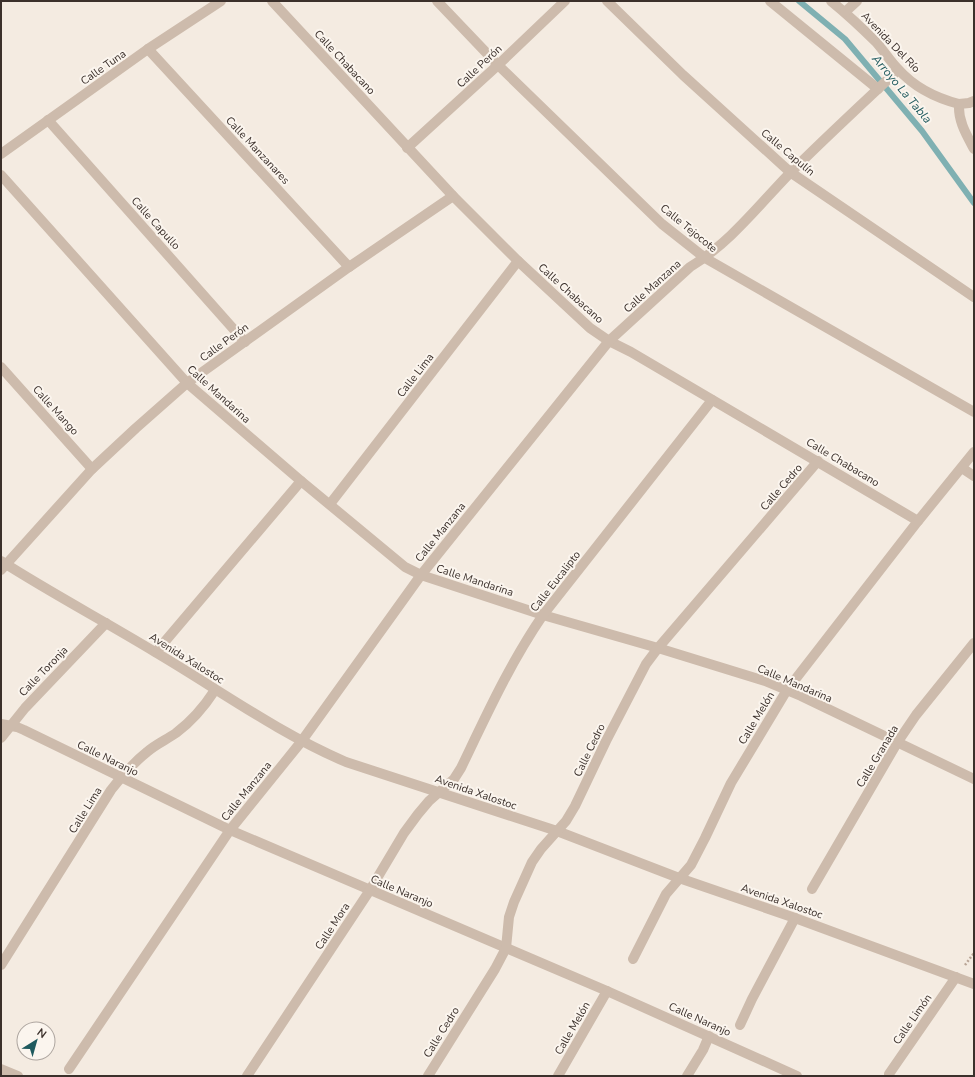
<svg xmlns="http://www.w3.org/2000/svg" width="975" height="1077" font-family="'Nunito Sans',sans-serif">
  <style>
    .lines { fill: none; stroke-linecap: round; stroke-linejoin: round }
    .stream { stroke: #7fb0b2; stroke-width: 6 }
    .path { stroke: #b9a596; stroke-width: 2.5; stroke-dasharray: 2 2; stroke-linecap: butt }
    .minor { stroke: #cdbbac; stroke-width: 10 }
    .labels { text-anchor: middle; stroke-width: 4; stroke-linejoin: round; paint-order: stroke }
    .street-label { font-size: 11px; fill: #3b302b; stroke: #fbf5ee }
    .water-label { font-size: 12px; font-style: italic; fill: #1f5a5e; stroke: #fbf5ee }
  </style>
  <rect width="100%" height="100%" fill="#f4ebe1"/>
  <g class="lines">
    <polyline class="stream" points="799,1 845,39 922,131 974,203"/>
    <polyline class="path" points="965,965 974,953"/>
    <g class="minor">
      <polyline points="272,1 453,196 518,261 590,328 609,341 631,352 918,521"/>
      <polyline points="437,1 498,65 662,224 705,258 974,412"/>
      <polyline points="607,1 683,75 790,172 974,297"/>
      <polyline points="770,1 878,89"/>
      <path d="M 831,1 C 847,14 862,28 876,42 C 884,51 890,61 898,69 C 913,86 936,98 959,104 C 958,121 966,134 974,149"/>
      <polyline points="845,12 857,1"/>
      <polyline points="148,49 349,267"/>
      <polyline points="959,104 969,103 974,101"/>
      <polyline points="48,120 245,342"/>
      <polyline points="407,148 498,65 565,1"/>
      <polyline points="1,154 148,49 221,1"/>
      <polyline points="1,175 187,383 301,481 405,567 421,575 543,615 658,648 765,681 801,696 974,779"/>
      <polyline points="1,367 92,469"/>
      <polyline points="962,468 974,476"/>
      <polyline points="330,504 518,261"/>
      <path d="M 1,561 C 51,593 104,621 155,652 C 218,689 278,733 346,762 L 557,831 L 679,878 L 795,918 L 974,984"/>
      <polyline points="1,570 92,469 136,428 187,383 349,267 453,196"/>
      <polyline points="156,652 301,481"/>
      <polyline points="1,724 17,727 24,730 230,830 607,991 797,1076"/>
      <polyline points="1,738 25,708 106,623"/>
      <polyline points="812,889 897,743 916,715 974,643"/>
      <polyline points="633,959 666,894 691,865 705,838 731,783 787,690 918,521 974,452"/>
      <path d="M 1,965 L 111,790 C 122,776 133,763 147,752 C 156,744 166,740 176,733 C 192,721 204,707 215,690"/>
      <polyline points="740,1025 752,999 795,918"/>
      <polyline points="1,1069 18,1076"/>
      <path d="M 69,1069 L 230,830 L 301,742 L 421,575 L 609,341 L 690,267 C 730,243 758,206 790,173 C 825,138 862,104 898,70"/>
      <polyline points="889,1074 956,977"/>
      <path d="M 247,1076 L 370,890 L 404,833 L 418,814 L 429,801 L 454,779 L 461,768 C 486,716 510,663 543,615 L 712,400"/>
      <polyline points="428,1076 495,969 506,948 509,917 514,902 532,862 541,849 566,821 575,806 606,741 646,664 658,648 818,461"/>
      <polyline points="558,1076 607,991"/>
      <polyline points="687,1076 703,1050 709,1036"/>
    </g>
  </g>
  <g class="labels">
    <g class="street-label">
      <text transform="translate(891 42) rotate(46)" y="4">Avenida Del Río</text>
      <text transform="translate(345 62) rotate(47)" y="4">Calle Chabacano</text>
      <text transform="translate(479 66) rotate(-43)" y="4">Calle Perón</text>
      <text transform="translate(103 67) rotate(-35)" y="4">Calle Tuna</text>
      <text transform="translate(258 150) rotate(47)" y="4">Calle Manzanares</text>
      <text transform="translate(788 152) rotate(40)" y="4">Calle Capulín</text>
      <text transform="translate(156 223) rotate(48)" y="4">Calle Capullo</text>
      <text transform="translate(689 228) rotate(39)" y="4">Calle Tejocote</text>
      <text transform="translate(652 286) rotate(-42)" y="4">Calle Manzana</text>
      <text transform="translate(571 293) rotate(42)" y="4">Calle Chabacano</text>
      <text transform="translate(224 342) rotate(-36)" y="4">Calle Perón</text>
      <text transform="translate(415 375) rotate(-52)" y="4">Calle Lima</text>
      <text transform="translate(219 394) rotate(42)" y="4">Calle Mandarina</text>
      <text transform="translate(56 410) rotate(48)" y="4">Calle Mango</text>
      <text transform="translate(843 462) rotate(31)" y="4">Calle Chabacano</text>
      <text transform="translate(781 487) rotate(-49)" y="4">Calle Cedro</text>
      <text transform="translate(440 532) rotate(-51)" y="4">Calle Manzana</text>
      <text transform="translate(475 580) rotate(18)" y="4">Calle Mandarina</text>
      <text transform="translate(555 581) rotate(-52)" y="4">Calle Eucalipto</text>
      <text transform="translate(187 658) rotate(32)" y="4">Avenida Xalostoc</text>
      <text transform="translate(43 671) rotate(-46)" y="4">Calle Toronja</text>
      <text transform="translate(795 683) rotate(23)" y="4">Calle Mandarina</text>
      <text transform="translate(756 718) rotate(-59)" y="4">Calle Melón</text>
      <text transform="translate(589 750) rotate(-64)" y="4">Calle Cedro</text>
      <text transform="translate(877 756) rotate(-59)" y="4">Calle Granada</text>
      <text transform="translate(108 758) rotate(26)" y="4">Calle Naranjo</text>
      <text transform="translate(246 791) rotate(-51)" y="4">Calle Manzana</text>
      <text transform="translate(476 792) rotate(19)" y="4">Avenida Xalostoc</text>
      <text transform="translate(85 810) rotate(-58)" y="4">Calle Lima</text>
      <text transform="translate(402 891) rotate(23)" y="4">Calle Naranjo</text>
      <text transform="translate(782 901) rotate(19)" y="4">Avenida Xalostoc</text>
      <text transform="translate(332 926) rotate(-57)" y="4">Calle Mora</text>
      <text transform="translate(700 1019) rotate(24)" y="4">Calle Naranjo</text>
      <text transform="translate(912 1019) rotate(-55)" y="4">Calle Limón</text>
      <text transform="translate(572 1028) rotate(-60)" y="4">Calle Melón</text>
      <text transform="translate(441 1032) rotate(-58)" y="4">Calle Cedro</text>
    </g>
    <g class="water-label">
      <text transform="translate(902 89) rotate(50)" y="4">Arroyo La Tabla</text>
    </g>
  </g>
  <rect width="975" height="1077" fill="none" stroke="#3b302b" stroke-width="4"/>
  <g transform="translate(36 1041) rotate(37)"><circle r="19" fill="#fbf5ee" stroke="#aea6a0"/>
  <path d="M0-3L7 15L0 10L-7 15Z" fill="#1f5a5e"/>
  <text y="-6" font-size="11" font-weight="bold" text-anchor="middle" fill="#3b302b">N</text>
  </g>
</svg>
